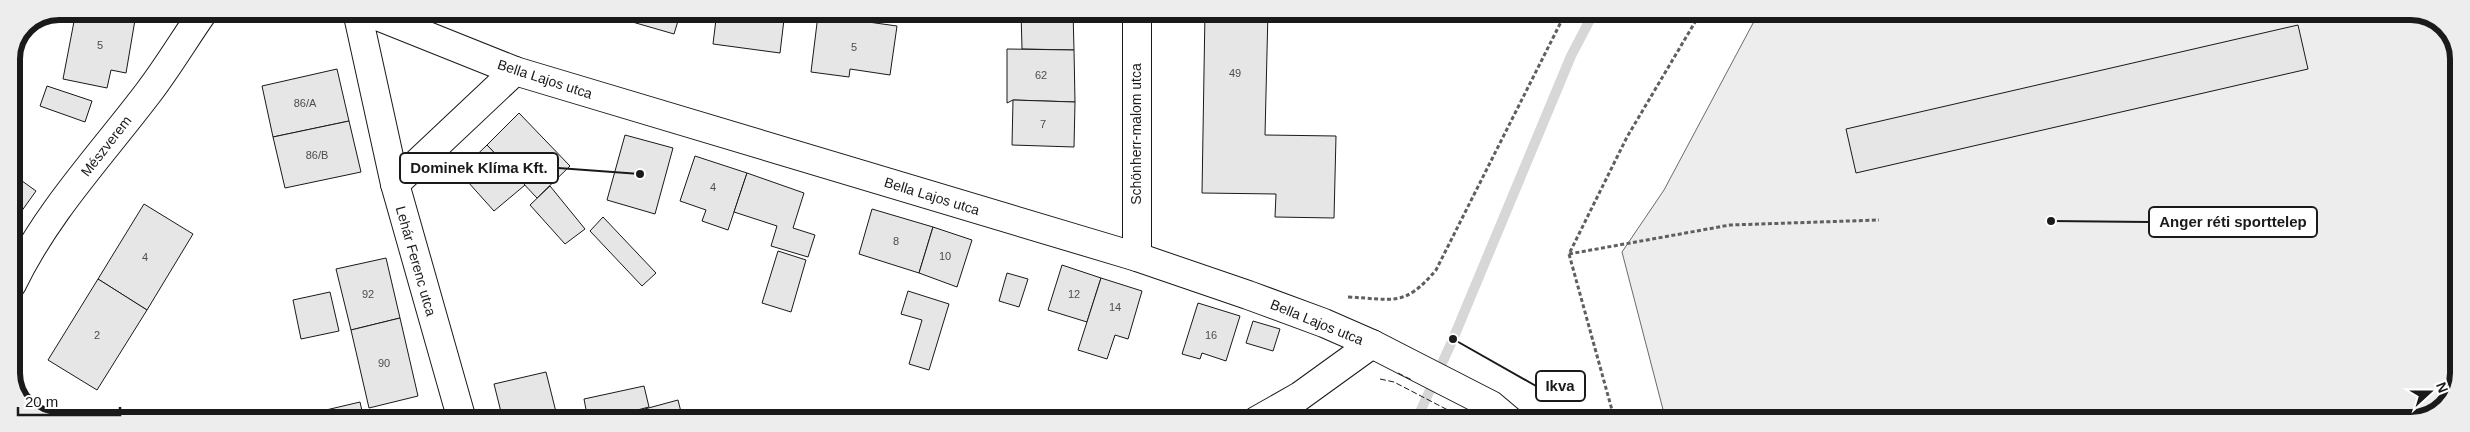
<svg xmlns="http://www.w3.org/2000/svg" width="2470" height="432" font-family="Arial,sans-serif">
  <style>
    .built { fill: #ededed; stroke: #6a6a6a }
    .lines { fill: none; stroke-linecap: round; stroke-linejoin: round }
    .stream { stroke: #d7d7d7; stroke-width: 10 }
    .building { fill: #e6e6e6; stroke: #1a1a1a }
    .minor-casing { stroke: #1a1a1a; stroke-width: 30 }
    .path { stroke: #5f5f5f; stroke-width: 3; stroke-dasharray: 4 2.5; stroke-linecap: butt }
    .minor { stroke: #fff; stroke-width: 28 }
    .fence { stroke: #1a1a1a; stroke-width: 1; stroke-dasharray: 6 2.5; stroke-linecap: butt }
    .labels { text-anchor: middle; stroke-width: 4; stroke-linejoin: round; paint-order: stroke }
    .number-label { font-size: 11px; fill: #4d4d4d }
    .street-label { font-size: 14px; fill: #1a1a1a; stroke: #fff }
    .rim { fill: none; stroke: #1a1a1a; stroke-width: 6 }
    .leader { fill: none; stroke: #1a1a1a; stroke-width: 2 }
    .callout-dot { fill: #1a1a1a; stroke: #fff; stroke-width: 2 }
    .callout { fill: #fff; stroke: #1a1a1a; stroke-width: 2 }
    .callout-label { font-size: 15px; text-anchor: middle; font-weight: bold; fill: #1a1a1a }
  </style>
  <rect width="100%" height="100%" fill="#fff"/>
  <polygon class="built" points="1759,12 2417,12 2445,26 2458,53 2458,379 2443,409 2411,421 1666,421 1622,252 1664,190"/>
  <g class="lines">
    <polyline class="stream" points="1416,421 1453,339 1571,56 1594,12"/>
  </g>
  <g class="building">
    <polygon points="76,11 90,11 135,20 126,73 111,70 107,88 63,79"/>
    <polygon points="90,11 148,11 146,22"/>
    <polygon points="632,11 681,11 674,34 629,21"/>
    <polygon points="717,11 785,11 780,53 713,44"/>
    <polygon points="1021,11 1073,11 1074,50 1022,49"/>
    <polygon points="1205,11 1268,11 1265,135 1336,136 1334,218 1275,217 1276,194 1202,193"/>
    <polygon points="818,15 897,26 890,75 850,69 849,77 811,72"/>
    <polygon points="2298,25 2308,69 1856,173 1846,129"/>
    <polygon points="1007,49 1074,50 1075,102 1013,100 1007,103"/>
    <polygon points="337,69 349,121 273,137 262,86"/>
    <polygon points="47,86 92,101 85,122 40,106"/>
    <polygon points="1013,100 1075,102 1074,147 1012,145"/>
    <polygon points="519,113 570,166 537,198 487,145"/>
    <polygon points="349,121 361,172 285,188 273,137"/>
    <polygon points="625,135 673,148 655,214 607,200"/>
    <polygon points="487,145 525,185 494,211 459,172"/>
    <polygon points="695,156 747,173 728,230 702,221 706,210 680,201"/>
    <polygon points="11,173 36,191 11,226"/>
    <polygon points="747,173 804,193 793,228 815,235 808,257 771,246 777,226 734,212"/>
    <polygon points="550,186 585,229 565,244 530,205"/>
    <polygon points="144,204 193,234 147,310 98,279"/>
    <polygon points="872,209 933,227 919,273 859,254"/>
    <polygon points="603,217 656,273 642,286 590,231"/>
    <polygon points="933,227 972,240 957,287 919,273"/>
    <polygon points="778,251 806,260 791,312 762,303"/>
    <polygon points="386,258 400,318 351,330 336,269"/>
    <polygon points="1062,265 1101,278 1087,322 1048,310"/>
    <polygon points="1007,273 1028,279 1019,307 999,301"/>
    <polygon points="1101,278 1142,291 1128,339 1115,335 1107,359 1078,350"/>
    <polygon points="98,279 147,310 97,390 48,360"/>
    <polygon points="908,291 949,304 929,370 909,364 922,320 901,314"/>
    <polygon points="330,292 339,331 301,339 293,300"/>
    <polygon points="1198,303 1240,316 1226,361 1202,353 1200,359 1182,354"/>
    <polygon points="400,318 418,396 369,408 351,330"/>
    <polygon points="1253,321 1280,329 1273,351 1246,343"/>
    <polygon points="546,372 558,420 503,420 494,384"/>
    <polygon points="644,386 649,407 598,420 588,420 584,399"/>
    <polygon points="678,400 683,420 643,420 641,410"/>
    <polygon points="360,402 364,420 329,420 326,410"/>
  </g>
  <g class="lines">
    <defs>
      <g id="minor">
        <polyline points="357,11 395,184 462,420"/>
        <polyline points="365,11 515,71 1137,257 1248,295 1324,323 1372,344 1491,405 1510,421"/>
        <polyline points="395,184 515,71"/>
        <polyline points="1137,257 1137,11"/>
        <path d="M 12,284 C 46,213 101,155 148,93 C 168,67 185,38 204,11"/>
        <polyline points="1256,421 1300,396 1372,344"/>
      </g>
    </defs>
    <use href="#minor" class="minor-casing"/>
    <g class="path">
      <polyline points="1569,254 1730,225 1879,220"/>
      <path d="M 1348,297 C 1393,299 1404,308 1436,270 L 1566,12"/>
      <polyline points="1615,421 1569,254 1627,137 1701,12"/>
    </g>
    <use href="#minor" class="minor"/>
    <g class="fence">
      <polyline points="1398,373 1412,380"/>
      <polyline points="1380,379 1394,382 1469,421"/>
    </g>
  </g>
  <g class="labels">
    <g class="number-label">
      <text x="100" y="49">5</text>
      <text x="854" y="51">5</text>
      <text x="1235" y="77">49</text>
      <text x="1041" y="79">62</text>
      <text x="305" y="107">86/A</text>
      <text x="1043" y="128">7</text>
      <text x="317" y="159">86/B</text>
      <text x="713" y="191">4</text>
      <text x="896" y="245">8</text>
      <text x="945" y="260">10</text>
      <text x="145" y="261">4</text>
      <text x="368" y="298">92</text>
      <text x="1074" y="298">12</text>
      <text x="1115" y="311">14</text>
      <text x="97" y="339">2</text>
      <text x="1211" y="339">16</text>
      <text x="384" y="367">90</text>
    </g>
    <g class="street-label">
      <text transform="translate(545 79) rotate(18)" y="5">Bella Lajos utca</text>
      <text transform="translate(1136 134) rotate(-90)" y="5">Schönherr-malom utca</text>
      <text transform="translate(106 146) rotate(-52)" y="5">Mészverem</text>
      <text transform="translate(932 196) rotate(17)" y="5">Bella Lajos utca</text>
      <text transform="translate(416 261) rotate(74)" y="5">Lehár Ferenc utca</text>
      <text transform="translate(1317 322) rotate(22)" y="5">Bella Lajos utca</text>
    </g>
  </g>
  <path d="M0 0H2470V432H0ZM59 20H2411A39 39 0 0 1 2450 59V373A39 39 0 0 1 2411 412H59A39 39 0 0 1 20 373V59A39 39 0 0 1 59 20Z" fill="#ededed" fill-rule="evenodd"/>
  <path class="rim" d="M59 20H2411A39 39 0 0 1 2450 59V373A39 39 0 0 1 2411 412H59A39 39 0 0 1 20 373V59A39 39 0 0 1 59 20Z"/>
  <path class="leader" d="M640 174L558 168M2051 221L2149 222M1453 339L1536 386"/>
  <g class="callout-dot">
    <circle cx="640" cy="174" r="5"/>
    <circle cx="2051" cy="221" r="5"/>
    <circle cx="1453" cy="339" r="5"/>
  </g>
  <g class="callout">
    <rect x="400" y="153" width="158" height="30" rx="5"/>
    <rect x="2149" y="207" width="168" height="30" rx="5"/>
    <rect x="1536" y="371" width="49" height="30" rx="5"/>
  </g>
  <g class="callout-label">
    <text x="479" y="173">Dominek Klíma Kft.</text>
    <text x="2233" y="227">Anger réti sporttelep</text>
    <text x="1560" y="391">Ikva</text>
  </g>
  <g transform="translate(2430 392) rotate(69)" stroke="#ffffff" stroke-width="4" paint-order="stroke">
  <path d="M0-4L9 19L0 12L-9 19Z" fill="#1a1a1a"/>
  <text y="-8" font-size="14" font-weight="bold" text-anchor="middle" fill="#1a1a1a">N</text>
  </g>
  <path d="M18 407v8h102v-8" fill="none" stroke="#1a1a1a" stroke-width="2.5"/>
  <text x="25" y="407" font-size="15" fill="#1a1a1a" stroke="#ffffff" stroke-width="4" paint-order="stroke">20 m</text>
</svg>
